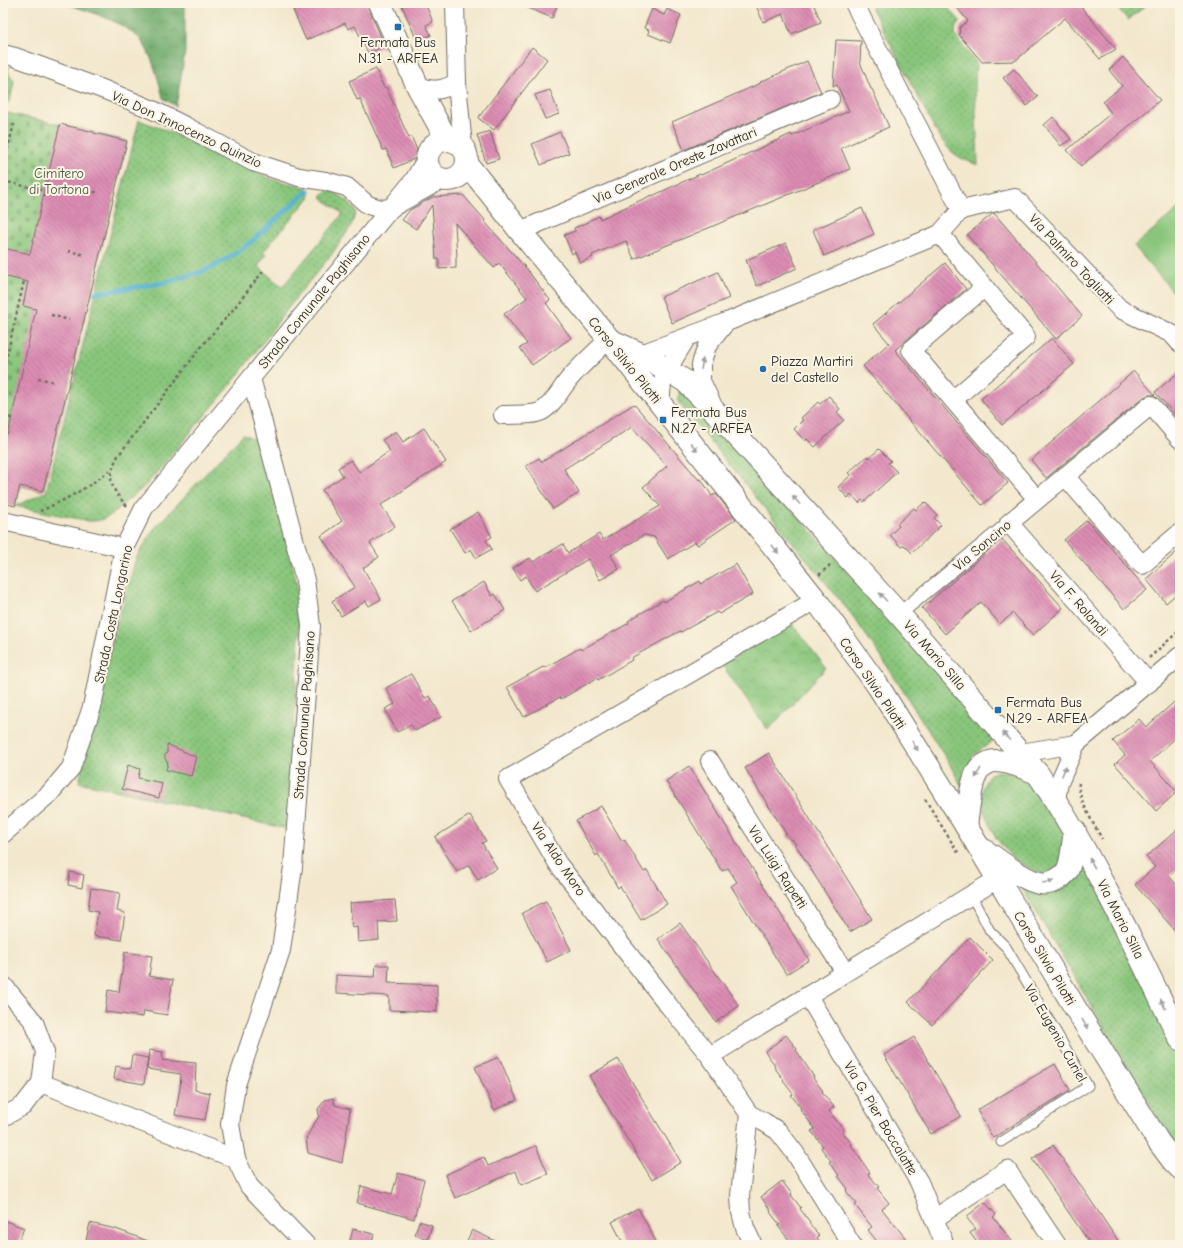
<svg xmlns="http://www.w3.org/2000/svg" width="1183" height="1248" font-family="'Comic Neue',sans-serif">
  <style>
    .grass { fill: url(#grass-dots); stroke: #5a7854 }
    .forest { fill: url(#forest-crowns); stroke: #4c6b4c }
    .cemetery { fill: url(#cemetery-stones); stroke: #5a7854 }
    .park { fill: url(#park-crowns); stroke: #5a7854 }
    .pitch { fill: #89c67c; stroke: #5a7854 }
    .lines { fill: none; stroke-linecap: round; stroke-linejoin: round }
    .stream { stroke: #51b2d0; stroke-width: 5 }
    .building { fill: url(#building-back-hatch) }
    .service-casing { stroke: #716d64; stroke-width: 11 }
    .pedestrian-casing { stroke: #716d64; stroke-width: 15 }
    .minor-casing { stroke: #716d64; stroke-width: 20 }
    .tertiary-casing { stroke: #716d64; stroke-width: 24 }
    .path { stroke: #716d64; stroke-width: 2.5; stroke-dasharray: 3 3; stroke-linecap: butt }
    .service { stroke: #fff; stroke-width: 9 }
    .pedestrian { stroke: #fff; stroke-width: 13 }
    .minor { stroke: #fff; stroke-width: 18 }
    .tertiary { stroke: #fff; stroke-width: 22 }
    .oneway { fill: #a0a0a0 }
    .poi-dot { fill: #1f6fb2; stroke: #fcf5e5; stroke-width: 1.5 }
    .labels { text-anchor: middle; stroke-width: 4; stroke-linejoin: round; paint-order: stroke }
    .poi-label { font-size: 14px; fill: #2b2b2b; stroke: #fcf5e5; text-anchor: start }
    .street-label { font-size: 14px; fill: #2b2b2b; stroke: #fcf5e5 }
    .park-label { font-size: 14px; fill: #475a43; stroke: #fcf5e5 }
  </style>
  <defs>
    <pattern id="grass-dots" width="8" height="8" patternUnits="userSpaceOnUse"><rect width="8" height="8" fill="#89c67c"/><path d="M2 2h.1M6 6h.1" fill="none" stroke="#70a166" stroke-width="1.8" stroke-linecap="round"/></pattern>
    <pattern id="forest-crowns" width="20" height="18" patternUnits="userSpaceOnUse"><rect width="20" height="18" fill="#6eab6c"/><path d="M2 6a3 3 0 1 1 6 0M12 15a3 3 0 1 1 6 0" fill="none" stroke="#5b8b59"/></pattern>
    <pattern id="cemetery-stones" width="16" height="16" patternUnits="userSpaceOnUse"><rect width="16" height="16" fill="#89c67c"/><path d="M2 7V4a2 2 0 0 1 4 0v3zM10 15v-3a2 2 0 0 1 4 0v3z" fill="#70a166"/></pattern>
    <pattern id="park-crowns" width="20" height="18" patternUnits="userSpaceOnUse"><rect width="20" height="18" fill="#89c67c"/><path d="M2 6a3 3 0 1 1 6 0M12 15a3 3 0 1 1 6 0" fill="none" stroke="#70a166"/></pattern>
    <pattern id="building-back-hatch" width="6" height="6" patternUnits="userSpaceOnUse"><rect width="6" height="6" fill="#dc8cb3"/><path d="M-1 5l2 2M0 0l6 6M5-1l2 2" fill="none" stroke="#b37392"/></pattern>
  </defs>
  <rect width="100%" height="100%" fill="#fcf5e5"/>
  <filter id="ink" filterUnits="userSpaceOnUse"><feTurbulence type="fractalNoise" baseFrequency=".025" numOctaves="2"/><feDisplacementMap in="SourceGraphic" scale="8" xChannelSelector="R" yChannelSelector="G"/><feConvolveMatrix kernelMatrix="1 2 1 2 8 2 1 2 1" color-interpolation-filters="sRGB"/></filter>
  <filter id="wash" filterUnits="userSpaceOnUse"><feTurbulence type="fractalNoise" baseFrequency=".012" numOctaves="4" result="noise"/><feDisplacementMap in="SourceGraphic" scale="16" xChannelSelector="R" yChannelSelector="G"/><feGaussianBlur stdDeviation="0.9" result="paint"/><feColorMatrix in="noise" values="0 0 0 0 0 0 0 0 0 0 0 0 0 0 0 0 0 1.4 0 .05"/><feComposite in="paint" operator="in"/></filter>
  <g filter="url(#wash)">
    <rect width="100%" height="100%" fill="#f3e8cd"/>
    <g class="grass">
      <path d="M 869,3 L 944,3 L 961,22 L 956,26 L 955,35 L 976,63 L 975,86 L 978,165 C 956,157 952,154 938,135 Z"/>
      <polygon points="1113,3 1149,3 1128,20"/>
      <path d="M 139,120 L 165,130 L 233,163 L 274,180 L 306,187 L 310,195 L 309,198 L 263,252 L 266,255 L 258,266 L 282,287 L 343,214 L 321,197 L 329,190 C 340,195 350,201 356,212 L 350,228 L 332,254 L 295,299 L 230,386 L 146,485 C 141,490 135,494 129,499 C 116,510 109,522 89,521 L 15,506 L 46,492 Z"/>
      <polygon points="680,385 993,734 993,741 973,755 966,775 965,793 949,763 882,658 852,615 678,402"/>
      <polygon points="243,434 259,441 284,531 297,585 300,617 288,829 79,782 118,621 136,558 154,529"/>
      <polygon points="998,771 1010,773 1021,778 1041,792 1065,832 1059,870 1040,874 1013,859 996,838 984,812 982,799 983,786 990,774"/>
      <polygon points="1083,858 1180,1054 1180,1151 1179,1154 1019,883 1072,880 1080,870"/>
    </g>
    <path class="forest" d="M 65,3 L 184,3 L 185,10 L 185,52 L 176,106 L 163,98 C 159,81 150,47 137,36 C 117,19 89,12 65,3 Z"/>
    <g class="cemetery">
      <polygon points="3,66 9,67 8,72 14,81 10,101 3,106"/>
      <polygon points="3,112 94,132 95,133 127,141 43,491 20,486 15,506 3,503"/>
    </g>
    <polygon class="park" points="791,622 826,668 768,730 722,665"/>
    <polygon class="pitch" points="1180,207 1180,300 1134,246"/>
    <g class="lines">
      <polyline class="stream" points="95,293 117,290 163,283 204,271 216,265 243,249 308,191"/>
    </g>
    <g id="blocks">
      <g class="building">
        <polygon points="308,3 366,3 385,46 368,53 355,26 348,29 345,23 306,40 293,10"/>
        <polygon points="401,3 425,3 433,22 426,25 431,35 417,41"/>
        <polygon points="517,3 558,3 552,18"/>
        <polygon points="755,3 813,3 821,22 791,34 783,14 763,22"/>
        <polygon points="953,3 1078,3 1116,49 1100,59 1065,18 1015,61 982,62 959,35 960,27 968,21"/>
        <polygon points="652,9 664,15 667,9 681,15 670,43 648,34 649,30 644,28"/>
        <polygon points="836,40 861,41 860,62 871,89 872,89 889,127 841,148 850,169 634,259 626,241 592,255 593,257 580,263 575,252 572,254 564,235 575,231 574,228 589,222 588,221 599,216 600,219 652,195 652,196 700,174 701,175 791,134 792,136 849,111 837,85 833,86"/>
        <polygon points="532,47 547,59 494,130 478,118"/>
        <polygon points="1123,57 1160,100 1081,166 1067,150 1111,113 1103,102 1122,86 1109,70"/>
        <polygon points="807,61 821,92 684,150 672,122 761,83 760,82"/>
        <polygon points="376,69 384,88 386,87 409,138 411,136 418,152 414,159 394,168 386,149 383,150 360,99 357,100 349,81"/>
        <polygon points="1014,69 1038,97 1027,106 1003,78"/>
        <polygon points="550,90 559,114 545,119 535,95"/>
        <polygon points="1053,117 1071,139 1061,146 1044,125"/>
        <polygon points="60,124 94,132 94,133 127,141 43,491 20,486 15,506 3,503 3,433 8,434 36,309 23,306 28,282 3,276 3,248 30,254"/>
        <polygon points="490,131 499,159 486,163 477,135"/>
        <polygon points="560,132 569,153 541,165 532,144"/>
        <polygon points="463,195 485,220 484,221 525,267 550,300 546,303 571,338 532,365 520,348 527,344 504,314 527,298 499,263 494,268 455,223 457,257 456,257 456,268 439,269 439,259 436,259 432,205 416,229 402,220 410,210 433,197"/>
        <polygon points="862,208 874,234 824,256 813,230"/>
        <polygon points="994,213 1082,316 1056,339 967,235 992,214"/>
        <polygon points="786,243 797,268 757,286 746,260"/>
        <polygon points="945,263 966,289 895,350 1008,483 982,505 863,366 889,343 873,324"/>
        <polygon points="718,272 729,298 672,323 661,297"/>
        <polygon points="1052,338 1074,364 1002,425 981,399"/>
        <polygon points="1134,371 1155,395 1149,395 1144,397 1046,478 1031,460"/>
        <polygon points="1180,371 1180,421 1155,392"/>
        <polygon points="829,396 840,409 837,412 844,420 815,447 807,439 805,441 794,429 803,420 801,418 818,402 820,404"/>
        <polygon points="634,404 699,480 701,479 712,496 716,494 736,519 698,545 695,542 668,559 654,537 644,535 611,555 619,569 600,580 588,559 535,591 526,576 520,580 513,568 530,558 533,562 563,544 568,553 599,534 603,540 660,506 643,487 667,466 632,427 564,469 579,493 553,509 526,466 539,458 542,462"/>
        <polygon points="424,428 446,462 381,505 395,526 370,543 379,557 363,568 381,599 369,606 366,601 341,616 332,601 355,587 321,536 342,521 322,490 343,476 338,468 351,460 359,472 390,451 382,440 396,431 403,442"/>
        <polygon points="879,449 891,461 888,463 897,472 864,502 862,500 859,503 851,494 848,498 838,487 851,475 848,473 867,456 869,458"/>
        <polygon points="925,502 937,515 934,518 941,525 912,553 904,545 901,547 890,535 899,526 897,524 914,508 916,510"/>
        <polygon points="478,512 492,537 486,540 492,549 476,558 471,549 465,553 450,529"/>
        <polygon points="1087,520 1147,590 1124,609 1064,540"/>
        <polygon points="1002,539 1063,608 1033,635 1013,613 1000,624 981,602 945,634 922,608"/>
        <polygon points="1180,549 1180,591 1166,603 1146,579"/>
        <polygon points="736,564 753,594 719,614 717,612 681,632 680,631 631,658 632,660 598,680 597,678 561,699 560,697 524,717 507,687 543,667 544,668 580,648 581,650 629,623 628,621 663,600 664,602 700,581 701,584"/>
        <polygon points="484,582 492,596 495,594 505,610 471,631 452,601"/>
        <polygon points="411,674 425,698 430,696 441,717 415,731 411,725 397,732 385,709 395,704 386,688"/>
        <polygon points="1180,697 1180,734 1150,761 1177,792 1156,811 1115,764 1125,755 1113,741 1139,719 1146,727"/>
        <polygon points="167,744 196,757 191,776 166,770 168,763 165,759 165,755 167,753"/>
        <polygon points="769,753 872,919 850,932 792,839 790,840 745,768"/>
        <polygon points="128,765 140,769 138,778 162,783 159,798 122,789"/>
        <polygon points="689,766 809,960 786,974 731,886 737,882 728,868 722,871 666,781"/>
        <polygon points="601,806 622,841 624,839 644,872 647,870 667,904 641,920 620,886 618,888 598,854 596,856 576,821"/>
        <polygon points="470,815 486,841 482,843 497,868 478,880 469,865 457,872 435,837"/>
        <polygon points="1180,827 1180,867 1169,876 1180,889 1180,936 1135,885 1155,867 1146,857"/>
        <polygon points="70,872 84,875 82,888 68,885"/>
        <polygon points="91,888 120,893 117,911 125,913 121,940 94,936 98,912 88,910"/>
        <polygon points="395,900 397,921 378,922 379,940 358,942 357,927 352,928 350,903"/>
        <polygon points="546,901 571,950 547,962 522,913"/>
        <polygon points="680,923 739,1006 716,1022 658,939"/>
        <polygon points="970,937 993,960 932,1025 908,1002"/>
        <polygon points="125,952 152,956 149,976 173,980 167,1015 144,1011 143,1017 105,1012 108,990 119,992"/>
        <polygon points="376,965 389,965 388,983 437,985 437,1012 389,1010 389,996 336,993 336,975 375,977"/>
        <polygon points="786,1035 797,1049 796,1050 814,1077 813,1078 823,1091 822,1092 834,1107 829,1111 844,1130 842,1131 852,1144 851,1145 870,1173 868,1174 879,1187 877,1188 889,1203 882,1209 911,1245 880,1245 868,1230 872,1227 855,1205 857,1204 846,1191 848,1189 838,1176 839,1175 829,1162 831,1161 821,1148 823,1146 811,1131 815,1129 800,1109 801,1108 791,1095 793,1094 783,1081 784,1080 774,1067 775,1065 765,1052"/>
        <polygon points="914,1037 961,1116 931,1134 884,1055"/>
        <polygon points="149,1050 163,1052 162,1060 196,1063 195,1090 210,1093 205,1120 175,1115 180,1088 181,1074 147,1069"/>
        <polygon points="132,1055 148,1058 144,1084 114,1079 116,1066 130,1069"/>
        <polygon points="499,1057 517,1100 494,1110 475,1067"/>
        <polygon points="618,1059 681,1162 652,1180 589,1076"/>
        <polygon points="1055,1064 1070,1090 993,1138 977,1110"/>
        <polygon points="333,1098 335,1105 350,1109 342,1163 308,1153 306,1138 319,1116 318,1109 325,1100"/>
        <polygon points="1053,1145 1121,1245 1091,1245 1032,1159"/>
        <polygon points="536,1146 548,1174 521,1185 516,1171 455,1198 445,1175 484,1157 488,1166"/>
        <polygon points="398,1173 424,1180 414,1219 357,1203 361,1186 392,1194"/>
        <polygon points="782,1181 792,1194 791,1195 801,1208 800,1209 810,1222 809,1223 819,1236 817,1238 823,1245 793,1245 778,1226 780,1225 770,1212 771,1211 761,1197"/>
        <polygon points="985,1202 996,1215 993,1217 1015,1245 979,1245 970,1233 976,1229 966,1217"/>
        <polygon points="638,1208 658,1245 624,1245 612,1222"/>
        <polygon points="3,1220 24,1228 17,1245 3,1245"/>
        <polygon points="419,1221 432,1225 428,1239 415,1235"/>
        <polygon points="90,1223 116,1229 156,1244 155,1245 85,1245"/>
        <polygon points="353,1229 374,1234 371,1245 349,1245"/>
        <polygon points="472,1230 504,1245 465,1245"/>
      </g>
    </g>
  </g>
  <g filter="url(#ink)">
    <use href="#blocks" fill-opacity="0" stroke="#716d64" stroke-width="1"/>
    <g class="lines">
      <defs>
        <polyline id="service" points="971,895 990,931 1006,947 1088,1086 1001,1142"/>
        <polyline id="pedestrian" points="899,614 1009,523"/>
        <g id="minor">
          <polyline points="455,3 457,83 463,147"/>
          <polyline points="854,3 961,210 1015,198 1120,309 1172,334 1180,343"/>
          <polyline points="3,54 15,57 105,90 153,110 185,126 253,162 299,177 325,181 347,187 368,205 381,209 391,208 441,180"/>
          <path d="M 418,87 C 436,91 440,91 457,83"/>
          <polyline points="520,231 830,99"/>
          <polyline points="940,234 1026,337 953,400 911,350 985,287"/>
          <polyline points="641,354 727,322 940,234 961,210"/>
          <polyline points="953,400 1037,499"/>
          <polyline points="660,403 662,384 667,370 687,337"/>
          <polyline points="712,404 701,381 701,364 707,346 726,322"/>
          <path d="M 503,415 C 514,414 533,416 542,411 C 553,405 562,387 570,378 C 582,364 596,352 609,339"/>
          <polyline points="1065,476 1142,565 1180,533"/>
          <polyline points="3,521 124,548"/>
          <polyline points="1149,683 1009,523 1151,405 1180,439"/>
          <polyline points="1020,753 1076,744"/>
          <polyline points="710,761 845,972"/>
          <polyline points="1056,800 1059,783 1076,744 1180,656"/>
          <polyline points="3,834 50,793 71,768 92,707 124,548 144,508 251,378"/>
          <polyline points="3,985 34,1022 45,1052 41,1083 23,1106 3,1117"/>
          <polyline points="808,996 919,1182 945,1245"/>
          <polyline points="710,1056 971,895 998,879 1011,877"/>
          <polyline points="41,1083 236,1159"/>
          <polyline points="749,1114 764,1122 778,1131 795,1153 852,1245"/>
          <polyline points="934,1219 1007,1170 1057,1245"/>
          <polyline points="306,1245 249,1186 236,1159 230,1124 236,1085 281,950 293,867 311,626 305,580 251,378 414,180 428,156"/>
          <polyline points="753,1245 745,1228 741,1212 740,1195 749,1114 710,1056 669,1006 558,864 508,779 816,600"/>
        </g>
        <g id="tertiary">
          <polyline points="380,3 418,87 447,140"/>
          <circle cx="447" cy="160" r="20"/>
          <polyline points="467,164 520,231 609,339 816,600 878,686 966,826 1077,1011 1158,1141 1173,1161 1180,1168"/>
          <path d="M 612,341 L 641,354 L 685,381 L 709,405 L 899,614 L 1038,774 C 1094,857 1136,949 1180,1039"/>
          <path d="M 966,826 C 968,812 971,779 979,769 C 983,765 990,761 995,761 C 1010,761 1024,768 1037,773"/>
          <path d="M 984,850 C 997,859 1024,881 1040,883 C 1050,885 1061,879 1067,871 C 1072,863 1073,841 1075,831"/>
        </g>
      </defs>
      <use href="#service" class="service-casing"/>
      <use href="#pedestrian" class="pedestrian-casing"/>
      <use href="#minor" class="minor-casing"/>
      <use href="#tertiary" class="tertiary-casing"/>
      <g class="path">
        <polyline points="3,167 14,124"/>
        <polyline points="3,181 45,191"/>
        <polyline points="82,189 99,193"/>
        <polyline points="68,251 85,255"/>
        <polyline points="51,315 69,320"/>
        <polyline points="3,373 24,281"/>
        <polyline points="38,378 54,382"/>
        <polyline points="3,416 11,418"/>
        <path d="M 127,506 C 110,488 106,478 118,456 L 202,346 L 231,312 L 264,270"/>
        <path d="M 40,511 C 65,500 90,487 111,469"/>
        <polyline points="819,575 830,565"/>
        <polyline points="1149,658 1180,630"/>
        <path d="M 1079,783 C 1076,796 1095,826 1102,839"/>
        <polyline points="925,799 959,854"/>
      </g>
      <use href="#service" class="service"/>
      <use href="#pedestrian" class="pedestrian"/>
      <use href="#minor" class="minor"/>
      <use href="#tertiary" class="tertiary"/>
    </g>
    <defs><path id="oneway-solid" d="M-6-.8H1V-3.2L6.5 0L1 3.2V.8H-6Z"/></defs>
    <g class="oneway">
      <use href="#oneway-solid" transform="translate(702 364) rotate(-80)"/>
      <use href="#oneway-solid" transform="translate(694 447) rotate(52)"/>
      <use href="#oneway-solid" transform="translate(796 500) rotate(-132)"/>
      <use href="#oneway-solid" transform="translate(775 549) rotate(52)"/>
      <use href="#oneway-solid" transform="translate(883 597) rotate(-132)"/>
      <use href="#oneway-solid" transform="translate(1006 736) rotate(-131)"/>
      <use href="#oneway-solid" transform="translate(915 746) rotate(58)"/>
      <use href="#oneway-solid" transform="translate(1064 771) rotate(-68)"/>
      <use href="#oneway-solid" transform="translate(978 773) rotate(120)"/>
      <use href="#oneway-solid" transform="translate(1092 863) rotate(-119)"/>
      <use href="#oneway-solid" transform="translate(1048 882) rotate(-10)"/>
      <use href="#oneway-solid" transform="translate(1163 1004) rotate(-116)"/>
      <use href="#oneway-solid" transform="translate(1085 1024) rotate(58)"/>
    </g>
  </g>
  <g class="poi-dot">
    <rect x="394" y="23" width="8" height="8" rx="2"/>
    <circle cx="763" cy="369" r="4"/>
    <rect x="659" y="416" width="8" height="8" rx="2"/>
    <rect x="994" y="706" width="8" height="8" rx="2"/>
  </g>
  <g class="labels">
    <g class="poi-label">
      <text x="398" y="47" text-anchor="middle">Fermata Bus<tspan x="398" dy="16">N.31 - ARFEA</tspan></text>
      <text x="771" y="366">Piazza Martiri<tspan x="771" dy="16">del Castello</tspan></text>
      <text x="671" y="417">Fermata Bus<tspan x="671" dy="16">N.27 - ARFEA</tspan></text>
      <text x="1006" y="707">Fermata Bus<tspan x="1006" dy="16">N.29 - ARFEA</tspan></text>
    </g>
    <g class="street-label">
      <text transform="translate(187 129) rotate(25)" y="5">Via Don Innocenzo Quinzio</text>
      <text transform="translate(675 165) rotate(-23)" y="5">Via Generale Oreste Zavattari</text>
      <text transform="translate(1072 259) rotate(47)" y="5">Via Palmiro Togliatti</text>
      <text transform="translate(314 301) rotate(-51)" y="5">Strada Comunale Paghisano</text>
      <text transform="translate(625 360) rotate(51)" y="5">Corso Silvio Pilotti</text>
      <text transform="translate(982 545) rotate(-40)" y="5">Via Soncino</text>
      <text transform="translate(1079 603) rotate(49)" y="5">Via F. Rolandi</text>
      <text transform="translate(113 614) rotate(-78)" y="5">Strada Costa Longarino</text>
      <text transform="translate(935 655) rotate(49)" y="5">Via Mario Silla</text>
      <text transform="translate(873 683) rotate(56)" y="5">Corso Silvio Pilotti</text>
      <text transform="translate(304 715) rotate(-86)" y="5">Strada Comunale Paghisano</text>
      <text transform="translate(559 859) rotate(56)" y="5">Via Aldo Moro</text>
      <text transform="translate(778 867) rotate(57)" y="5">Via Luigi Rapetti</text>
      <text transform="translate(1121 919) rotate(63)" y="5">Via Mario Silla</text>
      <text transform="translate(1045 958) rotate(59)" y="5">Corso Silvio Pilotti</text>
      <text transform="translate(1056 1033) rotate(60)" y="5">Via Eugenio Curiel</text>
      <text transform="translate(881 1118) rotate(59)" y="5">Via G. Pier Boccalatte</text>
    </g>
    <g class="park-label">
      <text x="59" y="178">Cimitero<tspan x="59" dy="16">di Tortona</tspan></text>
    </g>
  </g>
  <rect width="1183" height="1248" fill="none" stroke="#fcf5e5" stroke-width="16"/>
</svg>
